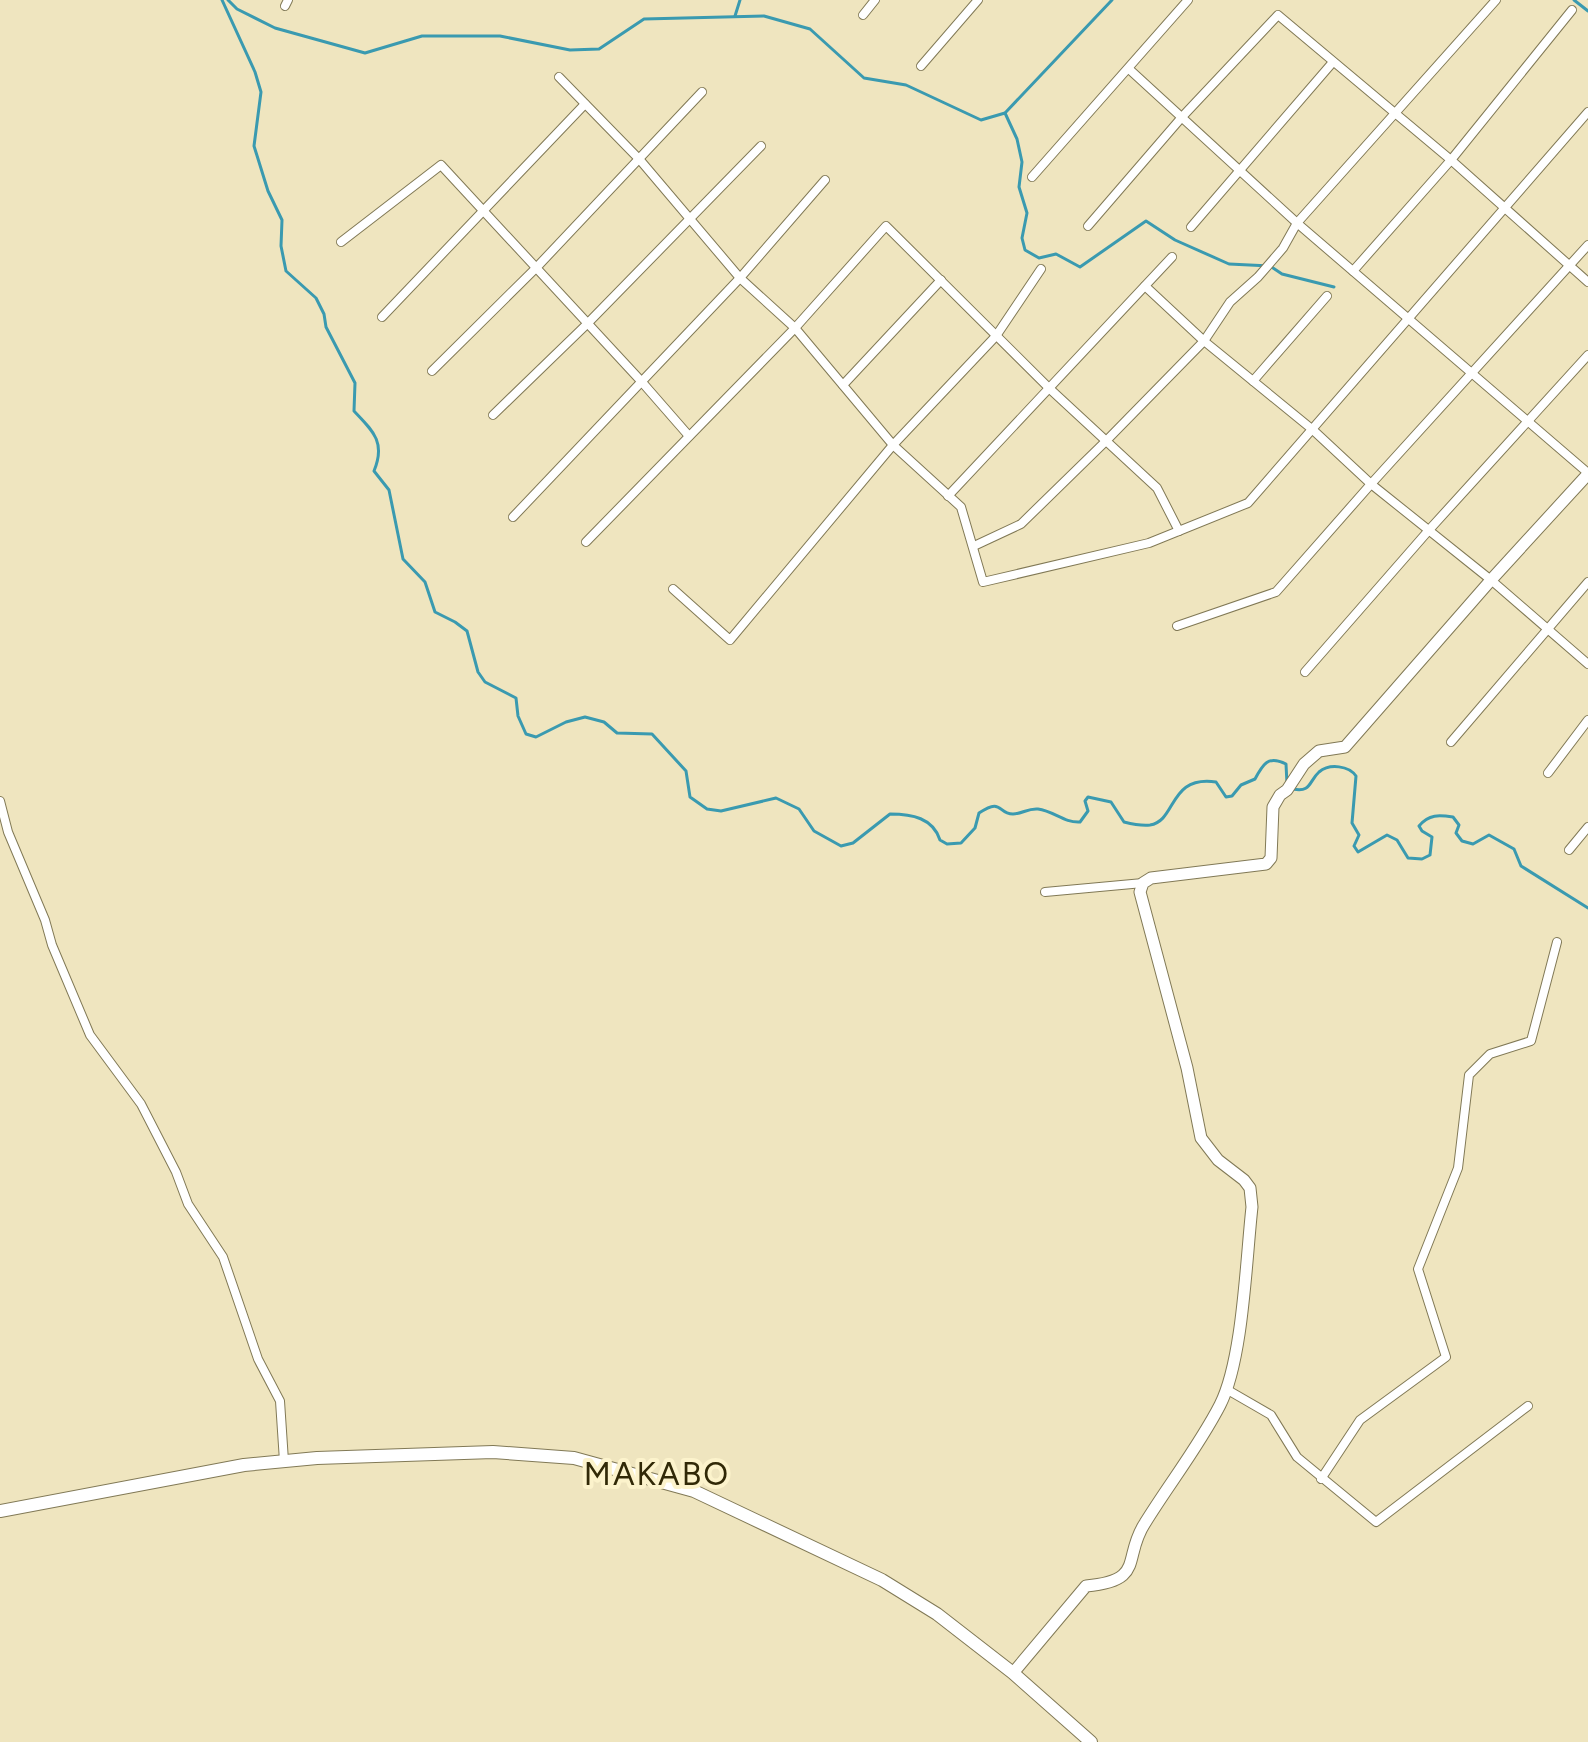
<svg xmlns="http://www.w3.org/2000/svg" width="1588" height="1742" font-family="Figtree,sans-serif">
  <style>
    .lines { fill: none; stroke-linecap: round; stroke-linejoin: round }
    .stream { stroke: #3a9ab0; stroke-width: 3 }
    .street-casing { stroke: #817956; stroke-width: 10 }
    .secondary-casing { stroke: #817956; stroke-width: 13 }
    .primary-casing { stroke: #817956; stroke-width: 14 }
    .street { stroke: #fff; stroke-width: 8 }
    .secondary { stroke: #fff; stroke-width: 11 }
    .primary { stroke: #fff; stroke-width: 12 }
    .labels { text-anchor: middle; stroke-width: 8; stroke-linejoin: round; paint-order: stroke }
    .quarter-label { font-size: 32px; letter-spacing: 2px; fill: #312907; stroke: #fcf3cc }
  </style>
  <rect width="100%" height="100%" fill="#efe5bf"/>
  <g class="lines">
    <g class="stream">
      <path d="M 222,0 L 255,72 L 261,92 L 254,146 L 268,191 L 282,220 L 281,246 L 286,271 L 316,298 L 324,314 L 326,327 L 355,383 L 354,411 C 373,431 386,442 374,471 L 389,490 L 403,559 L 425,582 L 435,612 L 455,622 L 467,631 L 478,672 L 485,682 L 516,698 L 518,716 L 526,734 L 536,737 L 566,722 L 585,717 L 604,722 L 617,733 L 652,734 L 686,771 L 690,797 L 707,809 L 721,811 L 776,798 L 799,809 L 814,831 L 841,846 L 853,843 L 890,814 C 912,814 933,818 940,840 L 947,844 L 961,843 L 975,828 L 979,813 C 1003,797 997,814 1013,814 C 1022,814 1028,808 1038,809 C 1054,811 1064,823 1080,822 L 1088,811 L 1085,801 L 1088,797 L 1111,802 L 1124,822 C 1132,824 1141,826 1150,825 C 1177,821 1168,775 1216,782 L 1226,797 L 1232,796 L 1241,785 L 1255,779 C 1263,764 1268,755 1286,764 L 1287,784"/>
      <polyline points="228,0 237,9 275,28 365,53 422,36 500,36 570,50 599,49 644,19 764,16 810,29 864,78 906,85 981,120 1005,113 1112,0"/>
      <polyline points="1574,0 1588,11"/>
      <polyline points="735,16 740,0"/>
      <polyline points="1005,113 1017,139 1022,162 1019,187 1027,213 1022,238 1025,250 1039,258 1056,254 1080,267 1146,221 1175,240 1229,264 1270,266 1282,274 1334,287"/>
      <path d="M 1293,789 C 1311,793 1309,781 1319,772 C 1330,763 1349,766 1356,776 L 1352,823 L 1359,835 L 1354,846 L 1358,852 L 1387,835 L 1397,840 L 1408,858 L 1422,859 L 1430,855 L 1432,837 L 1422,831 L 1419,826 C 1429,814 1439,815 1453,817 L 1459,825 L 1456,833 L 1462,841 L 1473,844 L 1489,835 L 1514,849 L 1521,866 L 1588,908"/>
    </g>
    <defs>
      <g id="street">
        <polyline points="285,6 288,0"/>
        <polyline points="863,15 875,0"/>
        <polyline points="921,66 978,0"/>
        <polyline points="1129,69 1297,223 1588,473"/>
        <polyline points="559,77 640,160 740,278 795,328 893,445 961,507 983,582 1149,543 1248,503 1588,112"/>
        <polyline points="1032,177 1188,0"/>
        <polyline points="1088,226 1182,117 1278,15 1451,160 1588,282"/>
        <polyline points="1191,227 1333,62"/>
        <polyline points="341,242 441,165 641,381 689,436"/>
        <polyline points="1353,271 1451,160 1572,10"/>
        <polyline points="1145,286 1204,341 1313,430 1371,484 1491,580 1588,664"/>
        <polyline points="382,317 585,104"/>
        <polyline points="432,371 536,268 702,92"/>
        <polyline points="1253,381 1327,296"/>
        <polyline points="843,385 941,280"/>
        <polyline points="493,415 587,324 761,146"/>
        <polyline points="948,496 1172,257"/>
        <polyline points="513,517 740,278 825,180"/>
        <polyline points="586,542 795,328 886,226 1050,389 1157,488 1179,531"/>
        <polyline points="974,546 1021,524 1106,441 1204,341 1230,302 1258,277 1283,248 1297,223 1496,0"/>
        <polyline points="673,589 730,640 893,445 996,336 1041,269"/>
        <polyline points="1177,626 1276,592 1371,484 1588,245"/>
        <polyline points="1305,672 1429,530 1588,355"/>
        <polyline points="1451,742 1588,582"/>
        <polyline points="1548,773 1588,720"/>
        <polyline points="0,801 8,832 45,920 52,945 90,1035 141,1104 176,1172 188,1204 223,1257 258,1359 280,1401 284,1461"/>
        <polyline points="1569,850 1588,827"/>
        <polyline points="1045,892 1143,883"/>
        <polyline points="1226,1389 1271,1415 1297,1457 1376,1522 1528,1406"/>
        <polyline points="1321,1479 1360,1420 1446,1357 1418,1269 1458,1168 1469,1075 1490,1054 1531,1041 1557,942"/>
      </g>
      <path id="secondary" d="M 1013,1673 L 1086,1586 C 1146,1581 1122,1558 1145,1523 C 1169,1484 1199,1446 1220,1405 C 1243,1360 1246,1260 1252,1207 L 1250,1188 L 1244,1180 L 1218,1160 L 1201,1138 L 1187,1068 L 1140,892 L 1143,883 L 1151,878 L 1266,864 L 1271,858 L 1273,807 L 1280,795 L 1287,790 L 1304,764 L 1319,751 L 1345,747 L 1491,580 L 1588,474"/>
      <polyline id="primary" points="0,1511 244,1465 317,1458 493,1452 574,1458 694,1491 882,1580 937,1614 1013,1673 1091,1742"/>
    </defs>
    <use href="#street" class="street-casing"/>
    <use href="#secondary" class="secondary-casing"/>
    <use href="#primary" class="primary-casing"/>
    <use href="#street" class="street"/>
    <use href="#secondary" class="secondary"/>
    <use href="#primary" class="primary"/>
  </g>
  <g class="labels">
    <g class="quarter-label">
      <text x="657" y="1485">MAKABO</text>
    </g>
  </g>
</svg>
